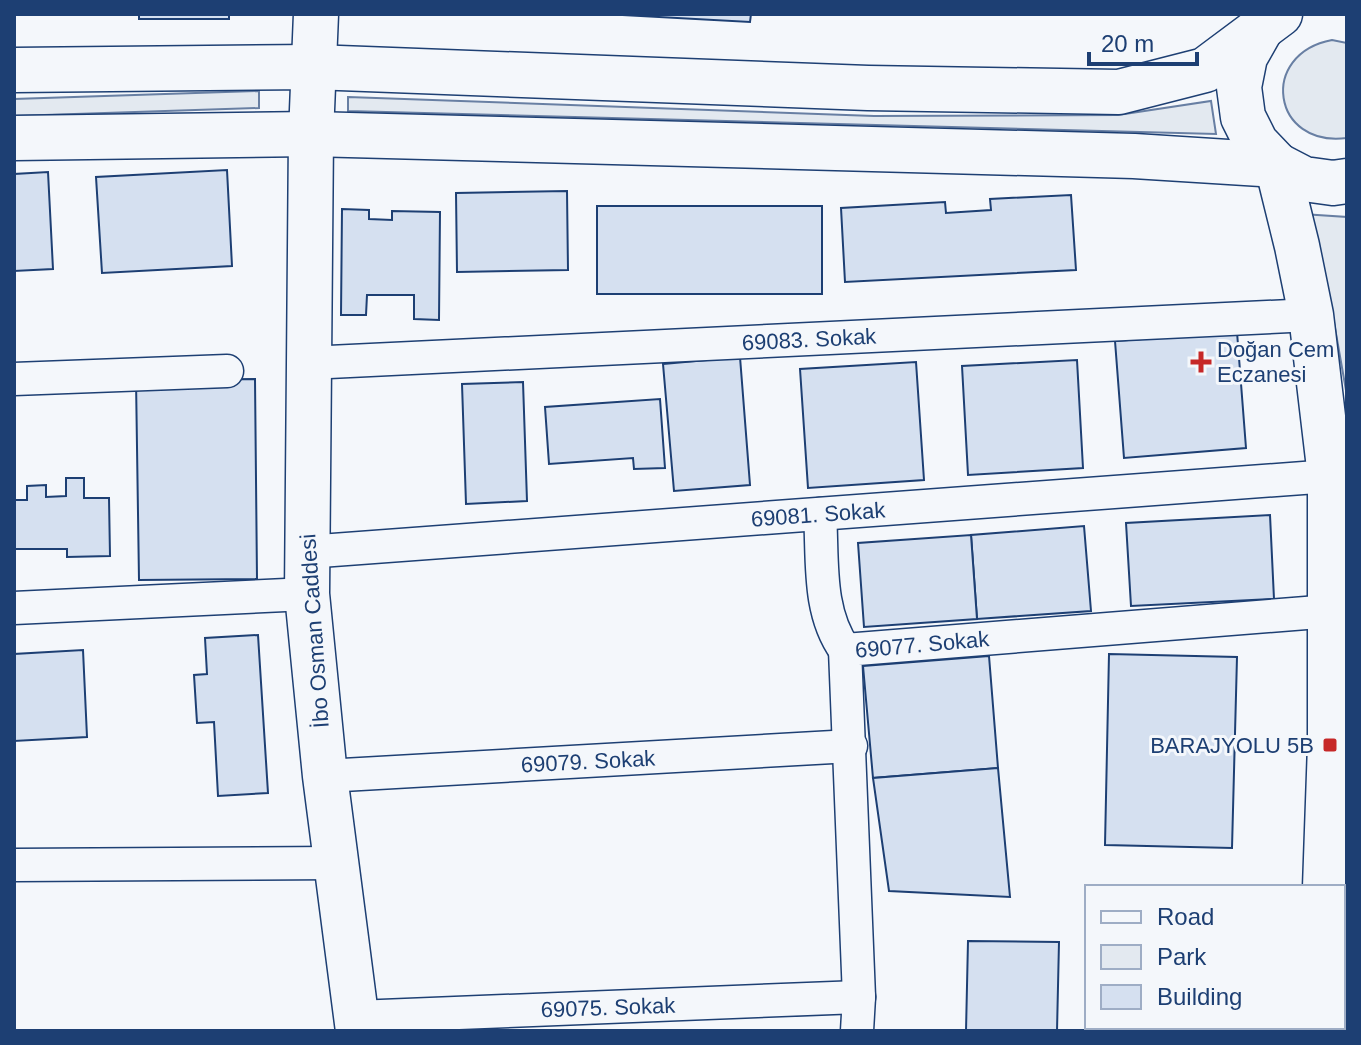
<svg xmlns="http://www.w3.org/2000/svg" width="1361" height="1045" font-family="Helvetica,sans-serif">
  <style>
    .green { fill: #e3e9f0; stroke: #687fa3; stroke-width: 2 }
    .building { fill: #d5e0f0; stroke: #1d3f73; stroke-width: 2 }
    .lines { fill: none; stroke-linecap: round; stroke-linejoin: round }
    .street-casing { stroke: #1d3f73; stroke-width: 35 }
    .secondary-casing { stroke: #1d3f73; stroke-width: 47 }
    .street { stroke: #f4f7fb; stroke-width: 32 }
    .secondary { stroke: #f4f7fb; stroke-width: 44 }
    .poi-dot { fill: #c62828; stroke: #f4f7fb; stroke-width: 3 }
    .labels { text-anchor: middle; stroke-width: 6; stroke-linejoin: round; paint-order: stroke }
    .street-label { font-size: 22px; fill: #1d3f73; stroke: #f4f7fb }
    .poi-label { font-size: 22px; fill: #1d3f73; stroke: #f4f7fb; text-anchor: start }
  </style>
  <rect width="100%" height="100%" fill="#f4f7fb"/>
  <g class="green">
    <path d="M 1332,40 L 1347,43 L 1347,138 C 1272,148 1258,54 1332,40 Z"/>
    <polygon points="259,91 259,108 14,116 14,99"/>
    <polygon points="348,97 874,116 1118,115 1211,101 1216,134 348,111"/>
    <polygon points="1302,214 1347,217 1347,396 1329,294"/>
  </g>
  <g class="building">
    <rect x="139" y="14" width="90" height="5"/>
    <polygon points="604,14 751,14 750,22"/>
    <polygon points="227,170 232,266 102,273 96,177"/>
    <polygon points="48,172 53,269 14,271 14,174"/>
    <polygon points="567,191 568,270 457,272 456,193"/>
    <polygon points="1071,195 1076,270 845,282 841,208 945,202 946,213 991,210 990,199"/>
    <rect x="597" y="206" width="225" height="88"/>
    <polygon points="342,209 369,210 369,219 392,220 392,211 440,212 439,320 414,319 414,295 367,295 366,315 341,315"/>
    <polygon points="1237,332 1246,448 1124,458 1115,341"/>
    <polygon points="740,357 750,485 674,491 663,364"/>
    <polygon points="1077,360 1083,468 968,475 962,366"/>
    <polygon points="916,362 924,480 808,488 800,369"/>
    <polygon points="255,379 257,579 139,580 136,380"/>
    <polygon points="523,382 527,501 466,504 462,384"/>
    <polygon points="660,399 665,468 634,469 633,458 549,464 545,407"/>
    <polygon points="66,478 84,478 84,498 109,498 110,556 67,557 67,549 15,549 15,500 27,500 27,486 46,485 46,497 66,496"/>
    <polygon points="1270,515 1274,599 1131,606 1126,523"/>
    <polygon points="1084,526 1091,611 977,619 971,535"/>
    <polygon points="971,535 977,619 864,627 858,543"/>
    <polygon points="258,635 268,793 218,796 214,722 197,723 194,675 207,674 205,638"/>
    <polygon points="83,650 87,737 14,741 14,654"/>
    <polygon points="1109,654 1237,657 1232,848 1105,845"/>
    <polygon points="989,656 998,768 873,778 863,666"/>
    <polygon points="998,768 1010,897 889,891 873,778"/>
    <polygon points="968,941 1059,942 1057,1031 966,1031"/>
    <polygon points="1116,1027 1225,1027 1224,1031 1116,1031"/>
  </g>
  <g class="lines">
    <defs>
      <g id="street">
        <polyline points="308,363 1311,315"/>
        <polyline points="14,379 227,371"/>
        <path d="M 820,514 C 823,559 817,611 845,650"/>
        <polyline points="306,552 1330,476"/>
        <polyline points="14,608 307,594"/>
        <polyline points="325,776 851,746"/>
        <polyline points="14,865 337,863"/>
        <polyline points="356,1017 859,997"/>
        <polyline points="857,1031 859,997 845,650 1331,611"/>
      </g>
      <g id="secondary">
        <polyline points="316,14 311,134 307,594 325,776 358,1031"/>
        <polyline points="1262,27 1245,57 1239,87 1243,117 1256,143 1277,165 1297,246 1311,315 1330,476 1330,745 1325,887"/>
        <polyline points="14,70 313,67 868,88 1119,92 1205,70 1280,14"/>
        <polyline points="14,138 311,134 1134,156 1277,165 1304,179 1333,183 1347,181"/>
        <polyline points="1320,1031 1320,1027"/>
      </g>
    </defs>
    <use href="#street" class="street-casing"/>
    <use href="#secondary" class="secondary-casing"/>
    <use href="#street" class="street"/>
    <use href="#secondary" class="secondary"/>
  </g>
  <g class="poi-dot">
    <path d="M1197 350h8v8h8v8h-8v8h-8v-8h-8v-8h8z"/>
    <rect x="1322" y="737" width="16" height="16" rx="4"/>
  </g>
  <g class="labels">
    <g class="street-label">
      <text transform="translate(809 339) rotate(-3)" y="8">69083. Sokak</text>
      <text transform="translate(818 514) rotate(-4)" y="8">69081. Sokak</text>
      <text transform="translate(314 631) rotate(-94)" y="8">İbo Osman Caddesi</text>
      <text transform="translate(922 644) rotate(-5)" y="8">69077. Sokak</text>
      <text transform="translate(588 761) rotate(-3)" y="8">69079. Sokak</text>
      <text transform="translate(608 1007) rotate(-2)" y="8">69075. Sokak</text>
    </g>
    <g class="poi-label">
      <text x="1217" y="357">Doğan Cem<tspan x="1217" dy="25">Eczanesi</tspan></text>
      <text x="1314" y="753" text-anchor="end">BARAJYOLU 5B</text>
    </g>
  </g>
  <rect width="1361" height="1045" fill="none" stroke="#1d3f73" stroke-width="32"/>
  <rect x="1085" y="885" width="260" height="144" fill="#f4f7fb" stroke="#9eadc5" stroke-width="2"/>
  <rect x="1101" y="911" width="40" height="12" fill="#f4f7fb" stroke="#9eadc5" stroke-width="2"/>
  <text x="1157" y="925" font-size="24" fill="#1d3f73">Road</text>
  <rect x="1101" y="945" width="40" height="24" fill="#e3e9f0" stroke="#9eadc5" stroke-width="2"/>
  <text x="1157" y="965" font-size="24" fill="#1d3f73">Park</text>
  <rect x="1101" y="985" width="40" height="24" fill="#d5e0f0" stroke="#9eadc5" stroke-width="2"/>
  <text x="1157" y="1005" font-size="24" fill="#1d3f73">Building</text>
  <path d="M1089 52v12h108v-12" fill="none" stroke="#1d3f73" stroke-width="4"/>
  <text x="1101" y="52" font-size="24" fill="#1d3f73" stroke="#f4f7fb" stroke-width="6" paint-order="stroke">20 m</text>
</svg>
